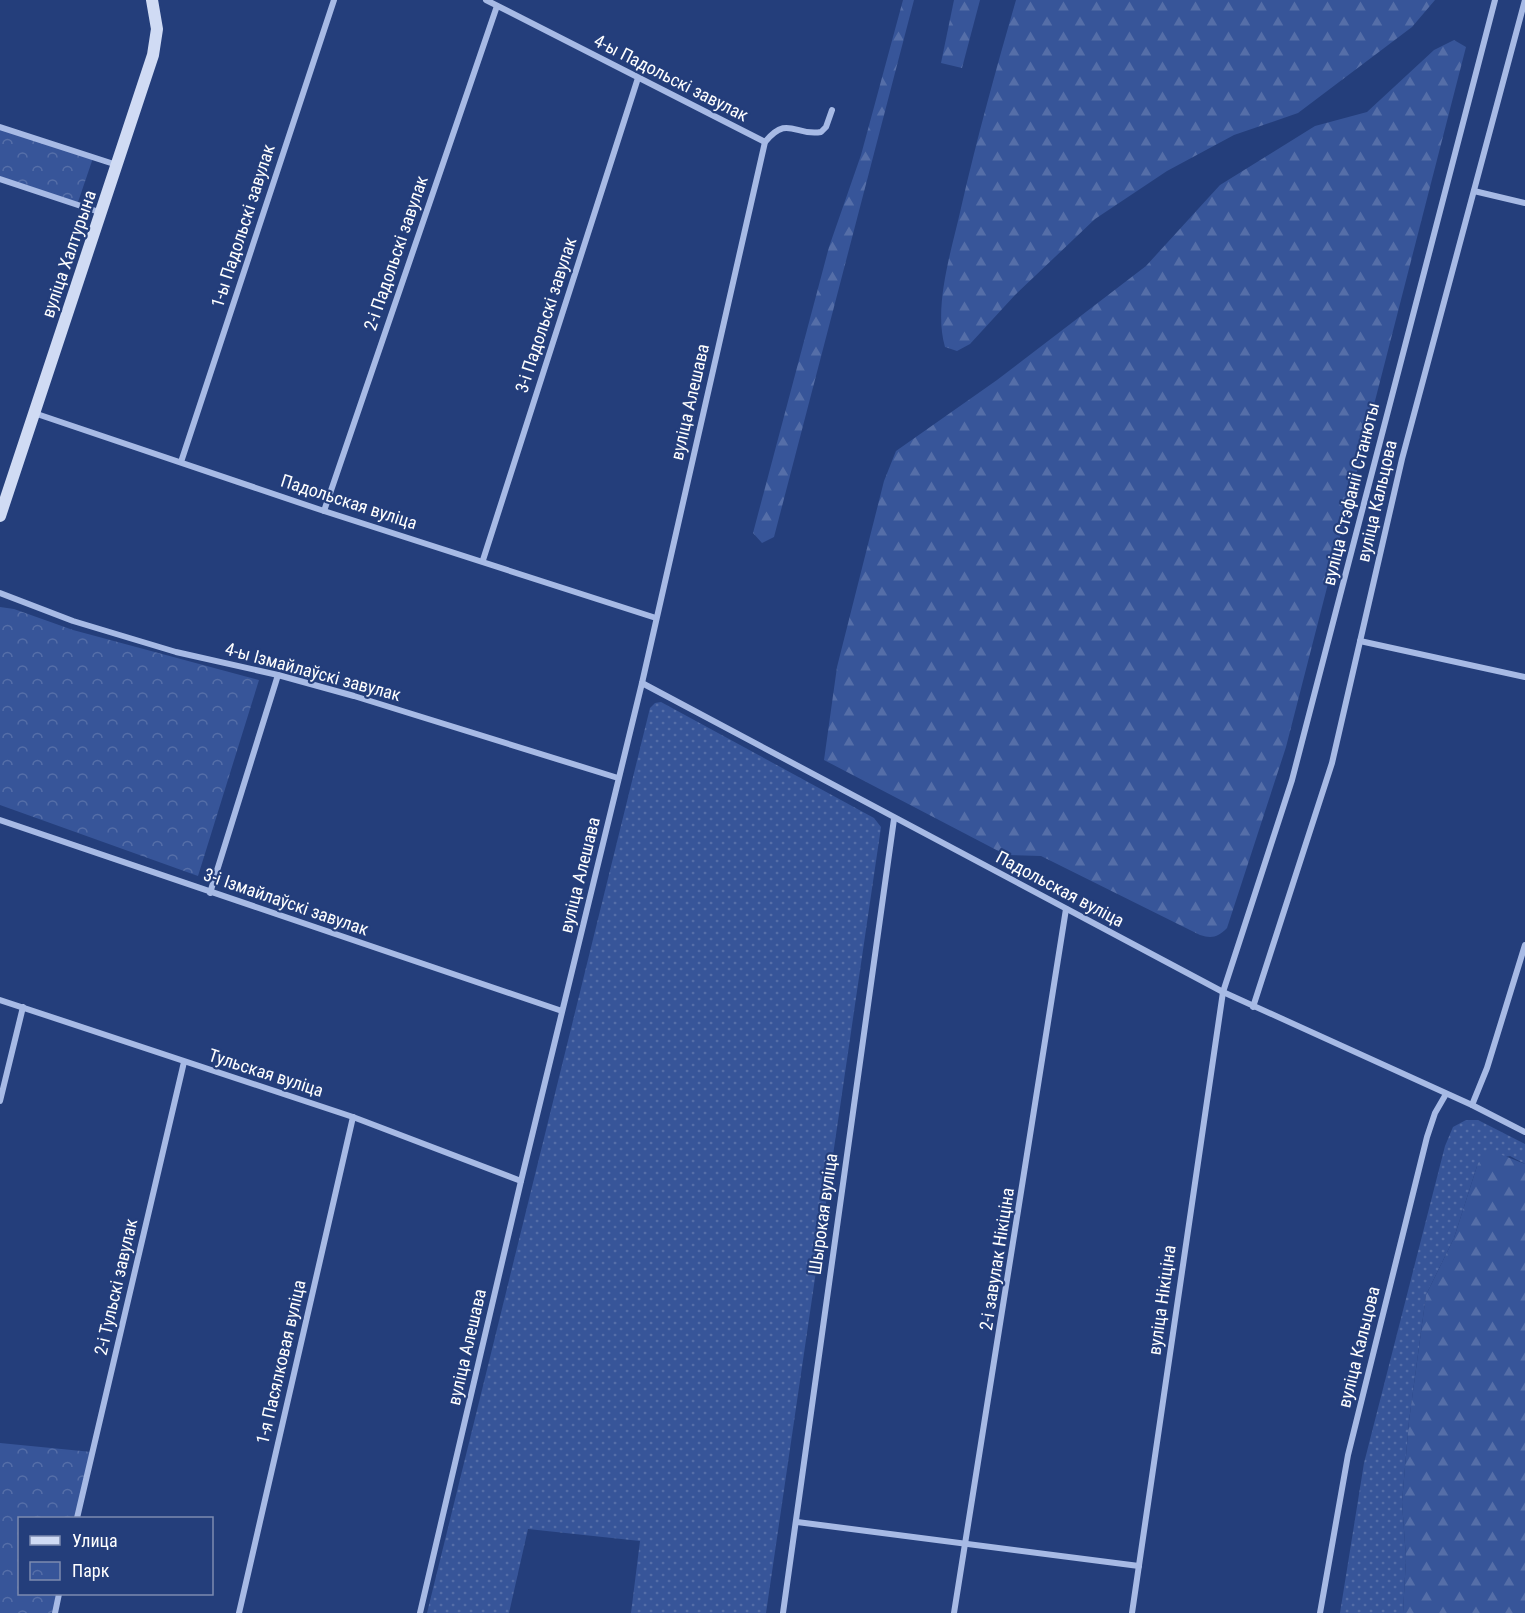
<svg xmlns="http://www.w3.org/2000/svg" width="1525" height="1613" font-family="'Roboto Condensed',sans-serif">
  <style>
    .grass { fill: url(#grass-dots) }
    .forest { fill: url(#forest-firs) }
    .park { fill: url(#park-crowns) }
    .lines { fill: none; stroke-linecap: round; stroke-linejoin: round }
    .street { stroke: #a7bae5; stroke-width: 6 }
    .secondary { stroke: #d0dbf4; stroke-width: 12 }
    .labels { text-anchor: middle; stroke-width: 4.5; stroke-linejoin: round; paint-order: stroke }
    .street-label { font-size: 18px; fill: #fff; stroke: #243e7b }
  </style>
  <defs>
    <pattern id="grass-dots" width="8" height="8" patternUnits="userSpaceOnUse" patternTransform="scale(1.5)"><rect width="8" height="8" fill="#375599"/><path d="M2 2h.1M6 6h.1" fill="none" stroke="#556ea8" stroke-width="1.8" stroke-linecap="round"/></pattern>
    <pattern id="forest-firs" width="22" height="20" patternUnits="userSpaceOnUse" patternTransform="scale(1.5)"><rect width="22" height="20" fill="#375599"/><path d="M5 1l3.5 6h-7zM16 11l3.5 6h-7z" fill="#556ea8"/></pattern>
    <pattern id="park-crowns" width="20" height="18" patternUnits="userSpaceOnUse" patternTransform="scale(1.5)"><rect width="20" height="18" fill="#375599"/><path d="M2 6a3 3 0 1 1 6 0M12 15a3 3 0 1 1 6 0" fill="none" stroke="#556ea8"/></pattern>
  </defs>
  <rect width="100%" height="100%" fill="#243e7b"/>
  <g class="grass">
    <polygon points="661,702 874,818 881,827 766,1613 631,1613 640,1541 528,1529 509,1613 427,1613 650,708 655,703"/>
    <polygon points="1466,1120 1478,1120 1525,1144 1525,1164 1510,1156 1478,1163 1454,1238 1426,1295 1409,1421 1402,1502 1406,1558 1403,1613 1340,1613 1364,1463 1445,1146 1453,1127"/>
  </g>
  <g class="forest">
    <polygon points="903,0 914,0 774,537 762,543 753,533 829,247 861,155"/>
    <polygon points="954,0 980,0 962,68 941,63"/>
    <path d="M 1016,0 L 1435,0 L 1412,27 L 1298,113 L 1234,135 L 1167,171 L 1095,219 L 1015,295 L 970,344 L 957,351 L 945,347 C 933,306 952,249 961,208 C 977,138 996,69 1016,0 Z"/>
    <path d="M 1454,40 L 1466,47 L 1286,747 L 1227,928 C 1218,937 1212,939 1200,935 L 1041,856 L 1006,855 L 824,760 L 837,667 L 884,481 L 896,451 L 997,380 L 1146,266 L 1220,185 L 1315,126 L 1367,112 L 1434,50 Z"/>
    <polygon points="1492,1151 1525,1164 1525,1613 1403,1613 1406,1558 1402,1502 1409,1421 1426,1295 1454,1238 1478,1163"/>
  </g>
  <g class="park">
    <polygon points="0,127 93,158 77,205 0,179"/>
    <polygon points="0,607 14,609 73,630 259,680 198,876 0,805"/>
    <polygon points="0,1443 92,1452 77,1518 20,1518 20,1594 59,1594 55,1613 0,1613"/>
  </g>
  <g class="lines">
    <g class="street">
      <polyline points="486,0 765,142"/>
      <polyline points="0,127 117,165"/>
      <polyline points="0,179 102,213"/>
      <polyline points="1474,191 1525,203"/>
      <polyline points="34,413 324,511 656,618"/>
      <polyline points="181,462 334,0"/>
      <polyline points="324,511 497,6"/>
      <polyline points="483,560 638,78"/>
      <polyline points="0,593 73,621 176,652 278,675 354,696 618,778"/>
      <polyline points="1360,641 1525,677"/>
      <polyline points="642,683 1223,992 1472,1105 1525,1132"/>
      <polyline points="0,820 562,1011"/>
      <polyline points="210,893 278,675"/>
      <polyline points="0,1000 353,1117 521,1181"/>
      <polyline points="1253,1007 1332,763 1402,459 1525,0"/>
      <polyline points="0,1101 23,1007"/>
      <polyline points="1472,1105 1487,1068 1525,945"/>
      <polyline points="77,1518 184,1062"/>
      <polyline points="797,1522 1139,1566"/>
      <polyline points="55,1613 59,1594"/>
      <polyline points="239,1613 353,1117"/>
      <path d="M 420,1613 L 521,1181 L 642,683 L 765,142 C 788,114 795,137 821,132 L 826,127 L 832,110"/>
      <polyline points="783,1613 894,819"/>
      <polyline points="954,1613 1066,909"/>
      <polyline points="1132,1613 1223,992 1292,780 1495,0"/>
      <polyline points="1320,1613 1348,1455 1427,1137 1435,1113 1446,1094"/>
    </g>
    <polyline class="secondary" points="0,516 153,55 157,29 152,0"/>
  </g>
  <g class="labels">
    <g class="street-label">
      <text transform="translate(671 78) rotate(27)" y="6">4-ы Падольскі завулак</text>
      <text transform="translate(243 226) rotate(-72)" y="6">1-ы Падольскі завулак</text>
      <text transform="translate(396 253) rotate(-71)" y="6">2-і Падольскі завулак</text>
      <text transform="translate(69 254) rotate(-71)" y="6">вуліца Халтурына</text>
      <text transform="translate(546 315) rotate(-72)" y="6">3-і Падольскі завулак</text>
      <text transform="translate(690 402) rotate(-77)" y="6">вуліца Алешава</text>
      <text transform="translate(1351 494) rotate(-76)" y="6">вуліца Стэфаніі Станюты</text>
      <text transform="translate(1377 501) rotate(-77)" y="6">вуліца Кальцова</text>
      <text transform="translate(349 502) rotate(18)" y="6">Падольская вуліца</text>
      <text transform="translate(313 672) rotate(15)" y="6">4-ы Ізмайлаўскі завулак</text>
      <text transform="translate(580 875) rotate(-76)" y="6">вуліца Алешава</text>
      <text transform="translate(1060 889) rotate(28)" y="6">Падольская вуліца</text>
      <text transform="translate(286 902) rotate(19)" y="6">3-і Ізмайлаўскі завулак</text>
      <text transform="translate(266 1073) rotate(18)" y="6">Тульская вуліца</text>
      <text transform="translate(823 1214) rotate(-82)" y="6">Шырокая вуліца</text>
      <text transform="translate(997 1259) rotate(-81)" y="6">2-і завулак Нікіціна</text>
      <text transform="translate(116 1287) rotate(-77)" y="6">2-і Тульскі завулак</text>
      <text transform="translate(1162 1300) rotate(-82)" y="6">вуліца Нікіціна</text>
      <text transform="translate(467 1347) rotate(-77)" y="6">вуліца Алешава</text>
      <text transform="translate(1359 1347) rotate(-76)" y="6">вуліца Кальцова</text>
      <text transform="translate(281 1362) rotate(-77)" y="6">1-я Пасялковая вуліца</text>
    </g>
  </g>
  <rect x="18" y="1517" width="195" height="78" fill="#243e7b" stroke="#7c8bb0" stroke-width="1.5"/>
  <rect x="30" y="1536" width="30" height="9" fill="#d0dbf4" stroke="#7c8bb0" stroke-width="1.5"/>
  <text x="72" y="1547" font-size="18" fill="#ffffff">Улица</text>
  <rect x="30" y="1562" width="30" height="18" fill="url(#park-crowns)" stroke="#7c8bb0" stroke-width="1.5"/>
  <text x="72" y="1577" font-size="18" fill="#ffffff">Парк</text>
</svg>
